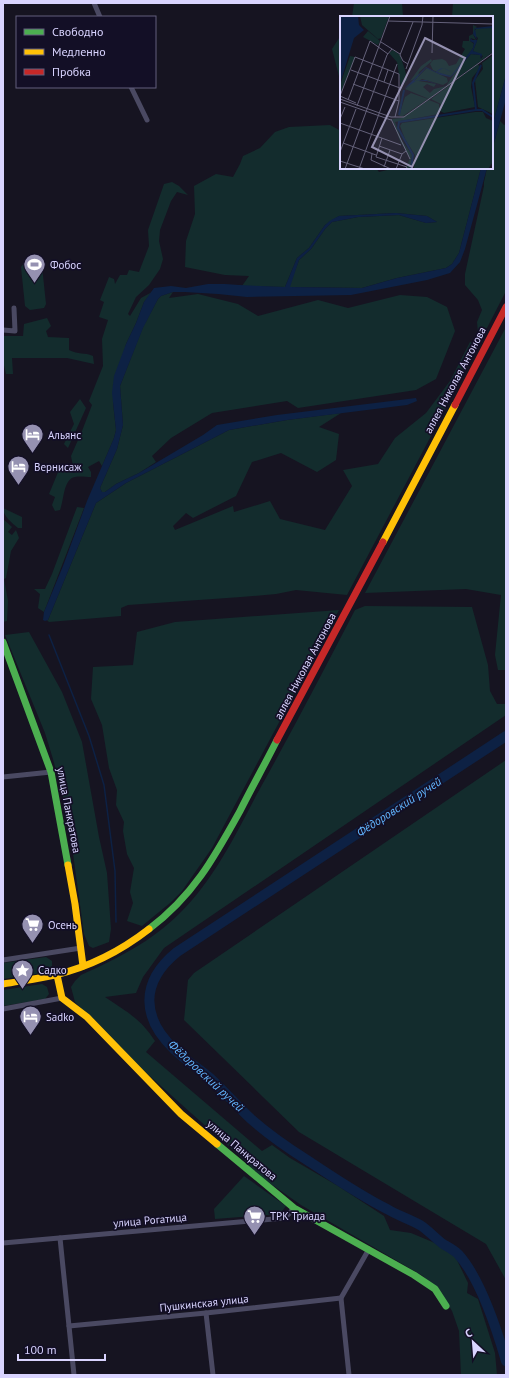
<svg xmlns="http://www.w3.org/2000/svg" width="509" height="1378" font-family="'PT Sans',sans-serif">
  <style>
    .green { fill: #132c2d }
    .water { fill: #0d2144 }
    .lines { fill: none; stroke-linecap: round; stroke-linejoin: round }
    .stream { stroke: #0d2144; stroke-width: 1.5 }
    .river { stroke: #0d2144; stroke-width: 10 }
    .street { stroke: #4a4962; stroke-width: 5 }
    .fast { stroke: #4caf50; stroke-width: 7 }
    .slow { stroke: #ffc107; stroke-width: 7 }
    .jam { stroke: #c62828; stroke-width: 7 }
    .labels { text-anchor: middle; stroke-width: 3.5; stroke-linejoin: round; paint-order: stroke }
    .poi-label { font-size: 11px; fill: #d9d4ff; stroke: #130f26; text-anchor: start }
    .street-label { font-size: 11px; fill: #d9d4ff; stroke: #130f26 }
    .water-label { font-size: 12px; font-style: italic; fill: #62b6ff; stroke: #130f26 }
    .inset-river { fill: none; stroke: #0d2144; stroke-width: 2 }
    .inset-road { fill: none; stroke: #64617a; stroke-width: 1 }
    .view { fill: #9591b1; fill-opacity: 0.15; stroke: #9591b1; stroke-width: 2 }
    .inset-edge { fill: none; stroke: #d9d4ff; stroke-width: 2 }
  </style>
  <rect width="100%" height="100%" fill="#161421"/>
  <g class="green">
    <polygon points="354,3 402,3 403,17 352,17"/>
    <polygon points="453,3 506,3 506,75 492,127 492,17 452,17"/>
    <polygon points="341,35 341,84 332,49"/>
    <polygon points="500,121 504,125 506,124 506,291 451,398 347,595 296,590 276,594 241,597 128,605 121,608 121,616 49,622 47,620 48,620 96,503 126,483 229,430 287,420 341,413 319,427 339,434 336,460 317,472 281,453 252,462 236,496 193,518 186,513 173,526 175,530 233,506 234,512 270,501 280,519 325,530 352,486 343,470 378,464 395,438 426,413 450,381 470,342 479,343 477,322 482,310 478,300 465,285 465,274 484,186 484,182 487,168 492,168 492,150"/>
    <polygon points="330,125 341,131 341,168 376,168 379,172 387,170 388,168 481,168 459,253 452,264 446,268 397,278 362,288 289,287 299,260 311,249 325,229 332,222 358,217 399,215 426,223 437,222 427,216 396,213 339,216 325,225 309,248 297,258 285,287 242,286 249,276 225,275 185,267 186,241 195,214 194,186 216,174 233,177 240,164 243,156 260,148 275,132 289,127"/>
    <path d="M 172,182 L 179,186 L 188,195 L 177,192 L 171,201 L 160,230 L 159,241 L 163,259 L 160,269 L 149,285 L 136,297 L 128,314 L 130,316 L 141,298 L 152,292 L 144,302 L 136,323 L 126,344 L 113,402 L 116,430 L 114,438 L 102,466 L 99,461 L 88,467 L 91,472 L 91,477 C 86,477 80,476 75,477 C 63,479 64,501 60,510 L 55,511 L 52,505 L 55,497 L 49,494 L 61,465 L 69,468 L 73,466 L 71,456 L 82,431 L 92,405 L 89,401 L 103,366 L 102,339 L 108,320 L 99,317 L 104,302 L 100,300 L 109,277 L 114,279 L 115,284 L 120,275 L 127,275 L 129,270 L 139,272 L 149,246 L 148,230 L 164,184 Z"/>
    <polygon points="36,262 40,263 42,266 46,304 44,308 30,310 25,306 21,267 24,263"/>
    <polygon points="173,292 169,298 198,294 238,304 258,316 318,300 348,308 400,295 427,297 447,307 455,331 436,379 416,390 298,408 287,401 212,413 171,438 152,456 156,462 139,473 116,484 105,492 102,492 100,488 117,449 123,425 120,386 143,327 158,299 161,296"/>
    <path d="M 47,318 L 51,326 L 46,331 L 48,337 L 69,338 L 69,350 C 79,355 84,352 93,356 L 94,364 L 67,358 L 12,358 L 13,374 L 6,374 L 3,361 L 3,336 L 23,336 L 24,324 Z"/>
    <polygon points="506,327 506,670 498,670 495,655 501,595 466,589 365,593"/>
    <polygon points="80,399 86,408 68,448 64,444 74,424 70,412"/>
    <polygon points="77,507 84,508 44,612 38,608 40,594 34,589 45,589 52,574"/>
    <path d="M 3,508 L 22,517 L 22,528 L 18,528 C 12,523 3,516 3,508 Z"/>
    <polygon points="3,519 12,527 8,532 12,535 16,530 19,538 11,551 6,578 4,579 8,601 7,621 3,622"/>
    <path d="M 365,606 L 472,607 L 488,665 L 490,691 L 497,704 L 506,704 L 506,715 L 164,948 L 143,977 L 136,993 L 105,997 C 127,1012 140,1018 155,1041 L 146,1052 L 262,1151 L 272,1145 L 290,1158 L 338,1186 L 384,1216 L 390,1230 L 411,1233 L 442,1246 L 456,1258 L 468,1283 L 467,1293 L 478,1299 L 495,1353 L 497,1375 L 461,1375 L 459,1331 L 452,1311 L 443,1296 L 423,1276 L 301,1205 L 261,1177 L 242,1158 L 191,1113 L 122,1051 L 75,1002 L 71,987 L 75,981 L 81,975 C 118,958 151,942 180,913 C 214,879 235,836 257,794 C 291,733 323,672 355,610 Z"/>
    <polygon points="339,610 212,848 182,891 170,903 142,926 127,921 133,903 130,892 134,868 127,854 123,831 124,822 116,805 117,790 109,768 102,725 91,699 93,667 133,665 137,632 175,622"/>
    <polygon points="29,632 62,692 82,742 99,837 107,873 111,929 109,942 93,948 89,946 84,934 71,839 62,792 53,759 45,733 5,635"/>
    <polygon points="506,760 506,1280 486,1244 299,1132 184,1020 188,980 194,973"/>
    <polygon points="46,957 52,961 52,966 49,972 3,979 3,963"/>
    <polygon points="42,984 47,987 49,994 45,999 3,1006 3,990"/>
    <polygon points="244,1176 286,1206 280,1214 215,1219 214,1209"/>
  </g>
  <g class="water">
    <polygon points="506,75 506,99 492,150 492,127"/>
    <polygon points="481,168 487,168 465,249 460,262 450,273 427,280 351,295 247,297 218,294 185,292 173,292 161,296 158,299 143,328 120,386 123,425 117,449 100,488 102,492 105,492 116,484 139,473 203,435 217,425 277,415 416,398 417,401 407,405 287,420 229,430 126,483 96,503 48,620 45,621 43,620 44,612 63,566 87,501 114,438 116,430 112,393 114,376 126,344 136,323 144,302 154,288 171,286 186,288 208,284 225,284 239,285 285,287 297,258 309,248 325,225 331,220 339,216 396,213 427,216 437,222 426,223 399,215 358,217 332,222 325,229 311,249 299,260 290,287 362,288 397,278 446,268 452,264 459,253"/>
  </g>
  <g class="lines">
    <polyline class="stream" points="49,635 89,736 104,785 115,871 116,922"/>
    <path class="river" d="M 506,736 L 177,952 C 140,982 141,1018 175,1050 C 186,1061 199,1068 210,1078 C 224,1091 237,1106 251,1119 C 268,1134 288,1148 307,1160 C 333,1177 359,1195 387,1209 C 397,1215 409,1219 420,1225 C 428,1230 435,1238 443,1244 C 448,1247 454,1250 458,1254 C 480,1278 497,1330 506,1361"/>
    <g class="street">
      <polyline points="94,3 100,17"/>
      <polyline points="131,87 147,120"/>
      <polyline points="3,330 15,331 14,308"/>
      <polyline points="3,777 51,772"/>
      <polyline points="3,960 81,948"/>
      <polyline points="3,1009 62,998"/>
      <polyline points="60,1238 74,1375"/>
      <polyline points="3,1243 285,1218 294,1208"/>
      <polyline points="206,1313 213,1375"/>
      <polyline points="69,1326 206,1313 341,1298"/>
      <polyline points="349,1375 341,1298 369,1249"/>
    </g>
    <g class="fast">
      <polyline points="3,642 51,772 68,865"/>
      <path d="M 149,929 C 193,896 214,858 240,811 C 252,787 265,764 277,740"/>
      <polyline points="217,1144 294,1208 414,1275 435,1289 446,1306"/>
    </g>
    <g class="slow">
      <polyline points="383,542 455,405"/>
      <polyline points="68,865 75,904 83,966"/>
      <polyline points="57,975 62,998 87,1017 181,1114 217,1144"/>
      <path d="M 3,984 C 20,981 38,979 55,975 C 89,967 122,950 149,929"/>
    </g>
    <g class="jam">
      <polyline points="455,405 506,307"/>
      <polyline points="277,740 383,542"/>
    </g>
  </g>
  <defs>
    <symbol id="stadium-pin" viewBox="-11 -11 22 30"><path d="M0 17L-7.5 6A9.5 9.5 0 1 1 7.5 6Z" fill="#9591b1" stroke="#130f26"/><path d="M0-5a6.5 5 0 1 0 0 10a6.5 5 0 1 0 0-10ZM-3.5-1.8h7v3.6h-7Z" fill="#fff"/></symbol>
    <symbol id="hotel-pin" viewBox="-11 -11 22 30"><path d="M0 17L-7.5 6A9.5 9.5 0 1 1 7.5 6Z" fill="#9591b1" stroke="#130f26"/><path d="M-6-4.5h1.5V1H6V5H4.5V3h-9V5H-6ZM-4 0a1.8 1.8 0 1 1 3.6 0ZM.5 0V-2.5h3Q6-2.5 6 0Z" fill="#fff"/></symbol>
    <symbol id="supermarket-pin" viewBox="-11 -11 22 30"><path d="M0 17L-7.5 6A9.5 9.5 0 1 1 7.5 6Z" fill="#9591b1" stroke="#130f26"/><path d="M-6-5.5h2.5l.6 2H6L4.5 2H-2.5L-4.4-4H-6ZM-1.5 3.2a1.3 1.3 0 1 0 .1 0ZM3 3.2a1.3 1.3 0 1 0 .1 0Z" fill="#fff"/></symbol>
    <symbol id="sight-pin" viewBox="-11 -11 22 30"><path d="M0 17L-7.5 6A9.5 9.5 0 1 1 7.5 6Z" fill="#9591b1" stroke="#130f26"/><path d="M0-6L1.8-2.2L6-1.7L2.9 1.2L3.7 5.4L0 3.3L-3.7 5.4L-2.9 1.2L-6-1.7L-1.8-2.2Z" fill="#fff"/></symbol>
  </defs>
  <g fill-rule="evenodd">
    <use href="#stadium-pin" x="22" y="252" width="25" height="34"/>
    <use href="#hotel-pin" x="20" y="422" width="25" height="34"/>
    <use href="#hotel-pin" x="6" y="454" width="25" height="34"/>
    <use href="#supermarket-pin" x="20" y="912" width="25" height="34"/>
    <use href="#sight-pin" x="10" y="958" width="25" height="34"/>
    <use href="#hotel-pin" x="18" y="1004" width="25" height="34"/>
    <use href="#supermarket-pin" x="242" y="1204" width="25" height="34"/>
  </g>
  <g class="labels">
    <g class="poi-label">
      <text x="50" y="269">Фобос</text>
      <text x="48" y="439">Альянс</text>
      <text x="34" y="471">Вернисаж</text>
      <text x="48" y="929">Осень</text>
      <text x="38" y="974">Садко</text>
      <text x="46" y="1021">Sadko</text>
      <text x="270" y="1220">ТРК Триада</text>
    </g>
    <g class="street-label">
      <text transform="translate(455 380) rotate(-62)" y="4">аллея Николая Антонова</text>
      <text transform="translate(305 666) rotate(-62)" y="4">аллея Николая Антонова</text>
      <text transform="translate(69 810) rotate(79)" y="4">улица Панкратова</text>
      <text transform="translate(242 1150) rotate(40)" y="4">улица Панкратова</text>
      <text transform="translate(150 1220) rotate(-5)" y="4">улица Рогатица</text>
      <text transform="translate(204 1303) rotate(-6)" y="4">Пушкинская улица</text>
    </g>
    <g class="water-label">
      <text transform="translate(399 807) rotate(-33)" y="4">Фёдоровский ручей</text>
      <text transform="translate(206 1076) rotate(43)" y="4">Фёдоровский ручей</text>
    </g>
  </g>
  <g transform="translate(340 16)">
    <rect width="153" height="153" fill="#161421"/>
    <path d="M 20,0 L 49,0 L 41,22 L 38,23 L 22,9 ZM 133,9 L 137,11 L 135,13 L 134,15 L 137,12 L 153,12 L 153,36 L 89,83 L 65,73 L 77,62 L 70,65 L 81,50 L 91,43 L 92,45 L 79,56 L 78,61 L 87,52 L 107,62 L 108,66 L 103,69 L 82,63 L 79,65 L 96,68 L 94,71 L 87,68 L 83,71 L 90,77 L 94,73 L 106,70 L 116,55 L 111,60 L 103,59 L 93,54 L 90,48 L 93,44 L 102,43 L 106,45 L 109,50 L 116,48 L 125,33 L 122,31 L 123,25 L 129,25 L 129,20 L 133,18 L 136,24 L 131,22 L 130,25 L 134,28 L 133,32 L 120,51 L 131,38 L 140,39 L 141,43 L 143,40 L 133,35 L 138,22 L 133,18 ZM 28,15 L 40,25 L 38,29 L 23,21 ZM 53,34 L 60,39 L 65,54 L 67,64 L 61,71 L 57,46 L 49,37 ZM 153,39 L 153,98 L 138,91 L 135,64 L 143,53 L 142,47 ZM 10,40 L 15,41 L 0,79 L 0,69 ZM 138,48 L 140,52 L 132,62 L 131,71 L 135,91 L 104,97 L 98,94 L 101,88 L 91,83 ZM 71,77 L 88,83 L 63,100 L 59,100 L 65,81 ZM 89,84 L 99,88 L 99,98 L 55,106 L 61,123 L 72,139 L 70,153 L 66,153 L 70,142 L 60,125 L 52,103 L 61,102 ZM 135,96 L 143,96 L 146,102 L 153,105 L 153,146 L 148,153 L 74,153 L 75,139 L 65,123 L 60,110 L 62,107 Z" fill="#132c2d"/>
    <path d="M 0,0 L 18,0 L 19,9 L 24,14 L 14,22 L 0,68 ZM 153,10 L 153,12 L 135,13 L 137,25 L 133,35 L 142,38 L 141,43 L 140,39 L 131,38 L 112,60 L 110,61 L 101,59 L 86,52 L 74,65 L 86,64 L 102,70 L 87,65 L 76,65 L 64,73 L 86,51 L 96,56 L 98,54 L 102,52 L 103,52 L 108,54 L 111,56 L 103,52 L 97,56 L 111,60 L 133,32 L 134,27 L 130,25 L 131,22 L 132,24 L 137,24 L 133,18 L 135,12 Z" fill="#0d2144"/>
    <path class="inset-river" d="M 136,94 L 133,67 L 141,49M 59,99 L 64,74M 71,153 L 73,139 L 58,112 L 59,106 L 136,94 L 142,94 L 153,101"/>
    <path class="inset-road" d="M 48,5 L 153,8M 30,25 L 48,38M 41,26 L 60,38M 92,37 L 93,0M 68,48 L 63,45 L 60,39 L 73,6M 66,53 L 82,9 L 83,0M 11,54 L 60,72M 44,66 L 48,54M 13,68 L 59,85M 0,80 L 15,41 L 59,58 L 59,85 L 55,101M 0,80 L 16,87M 0,83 L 51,101 L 64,101 L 153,37M 8,84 L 30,25M 0,86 L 51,104M 17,90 L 50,0M 0,103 L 5,91M 51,103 L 70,143M 0,107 L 61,129M 42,122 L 36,141 L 67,151 L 66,153M 3,127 L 36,139M 39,130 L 62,138M 0,136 L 16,93M 32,138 L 31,144 L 51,153M 0,145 L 25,153M 44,151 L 50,134M 5,153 L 47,39 L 52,33M 19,153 L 57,48M 56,153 L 62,138 L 66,135"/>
    <path class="view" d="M 85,22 L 125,42 L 72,151 L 32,131 Z"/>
    <rect width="153" height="153" class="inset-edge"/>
  </g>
  <rect width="509" height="1378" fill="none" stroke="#d9d4ff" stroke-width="8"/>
  <rect x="16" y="16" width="140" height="72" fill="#130f26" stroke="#625e7d"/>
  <rect x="24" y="29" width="20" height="6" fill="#4caf50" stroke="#625e7d"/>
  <text x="52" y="36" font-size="12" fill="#d9d4ff">Свободно</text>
  <rect x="24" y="49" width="20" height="6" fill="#ffc107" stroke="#625e7d"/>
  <text x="52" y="56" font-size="12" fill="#d9d4ff">Медленно</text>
  <rect x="24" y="69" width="20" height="6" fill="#c62828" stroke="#625e7d"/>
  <text x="52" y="76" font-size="12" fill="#d9d4ff">Пробка</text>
  <g transform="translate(473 1342) rotate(334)" stroke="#130f26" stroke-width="3" paint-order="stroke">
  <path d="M0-3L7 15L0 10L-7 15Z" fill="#d9d4ff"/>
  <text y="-6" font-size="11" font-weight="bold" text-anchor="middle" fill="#d9d4ff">С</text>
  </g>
  <path d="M18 1354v6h87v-6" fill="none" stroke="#d9d4ff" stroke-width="2"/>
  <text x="24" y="1354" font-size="12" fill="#d9d4ff" stroke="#130f26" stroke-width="3" paint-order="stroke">100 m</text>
</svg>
